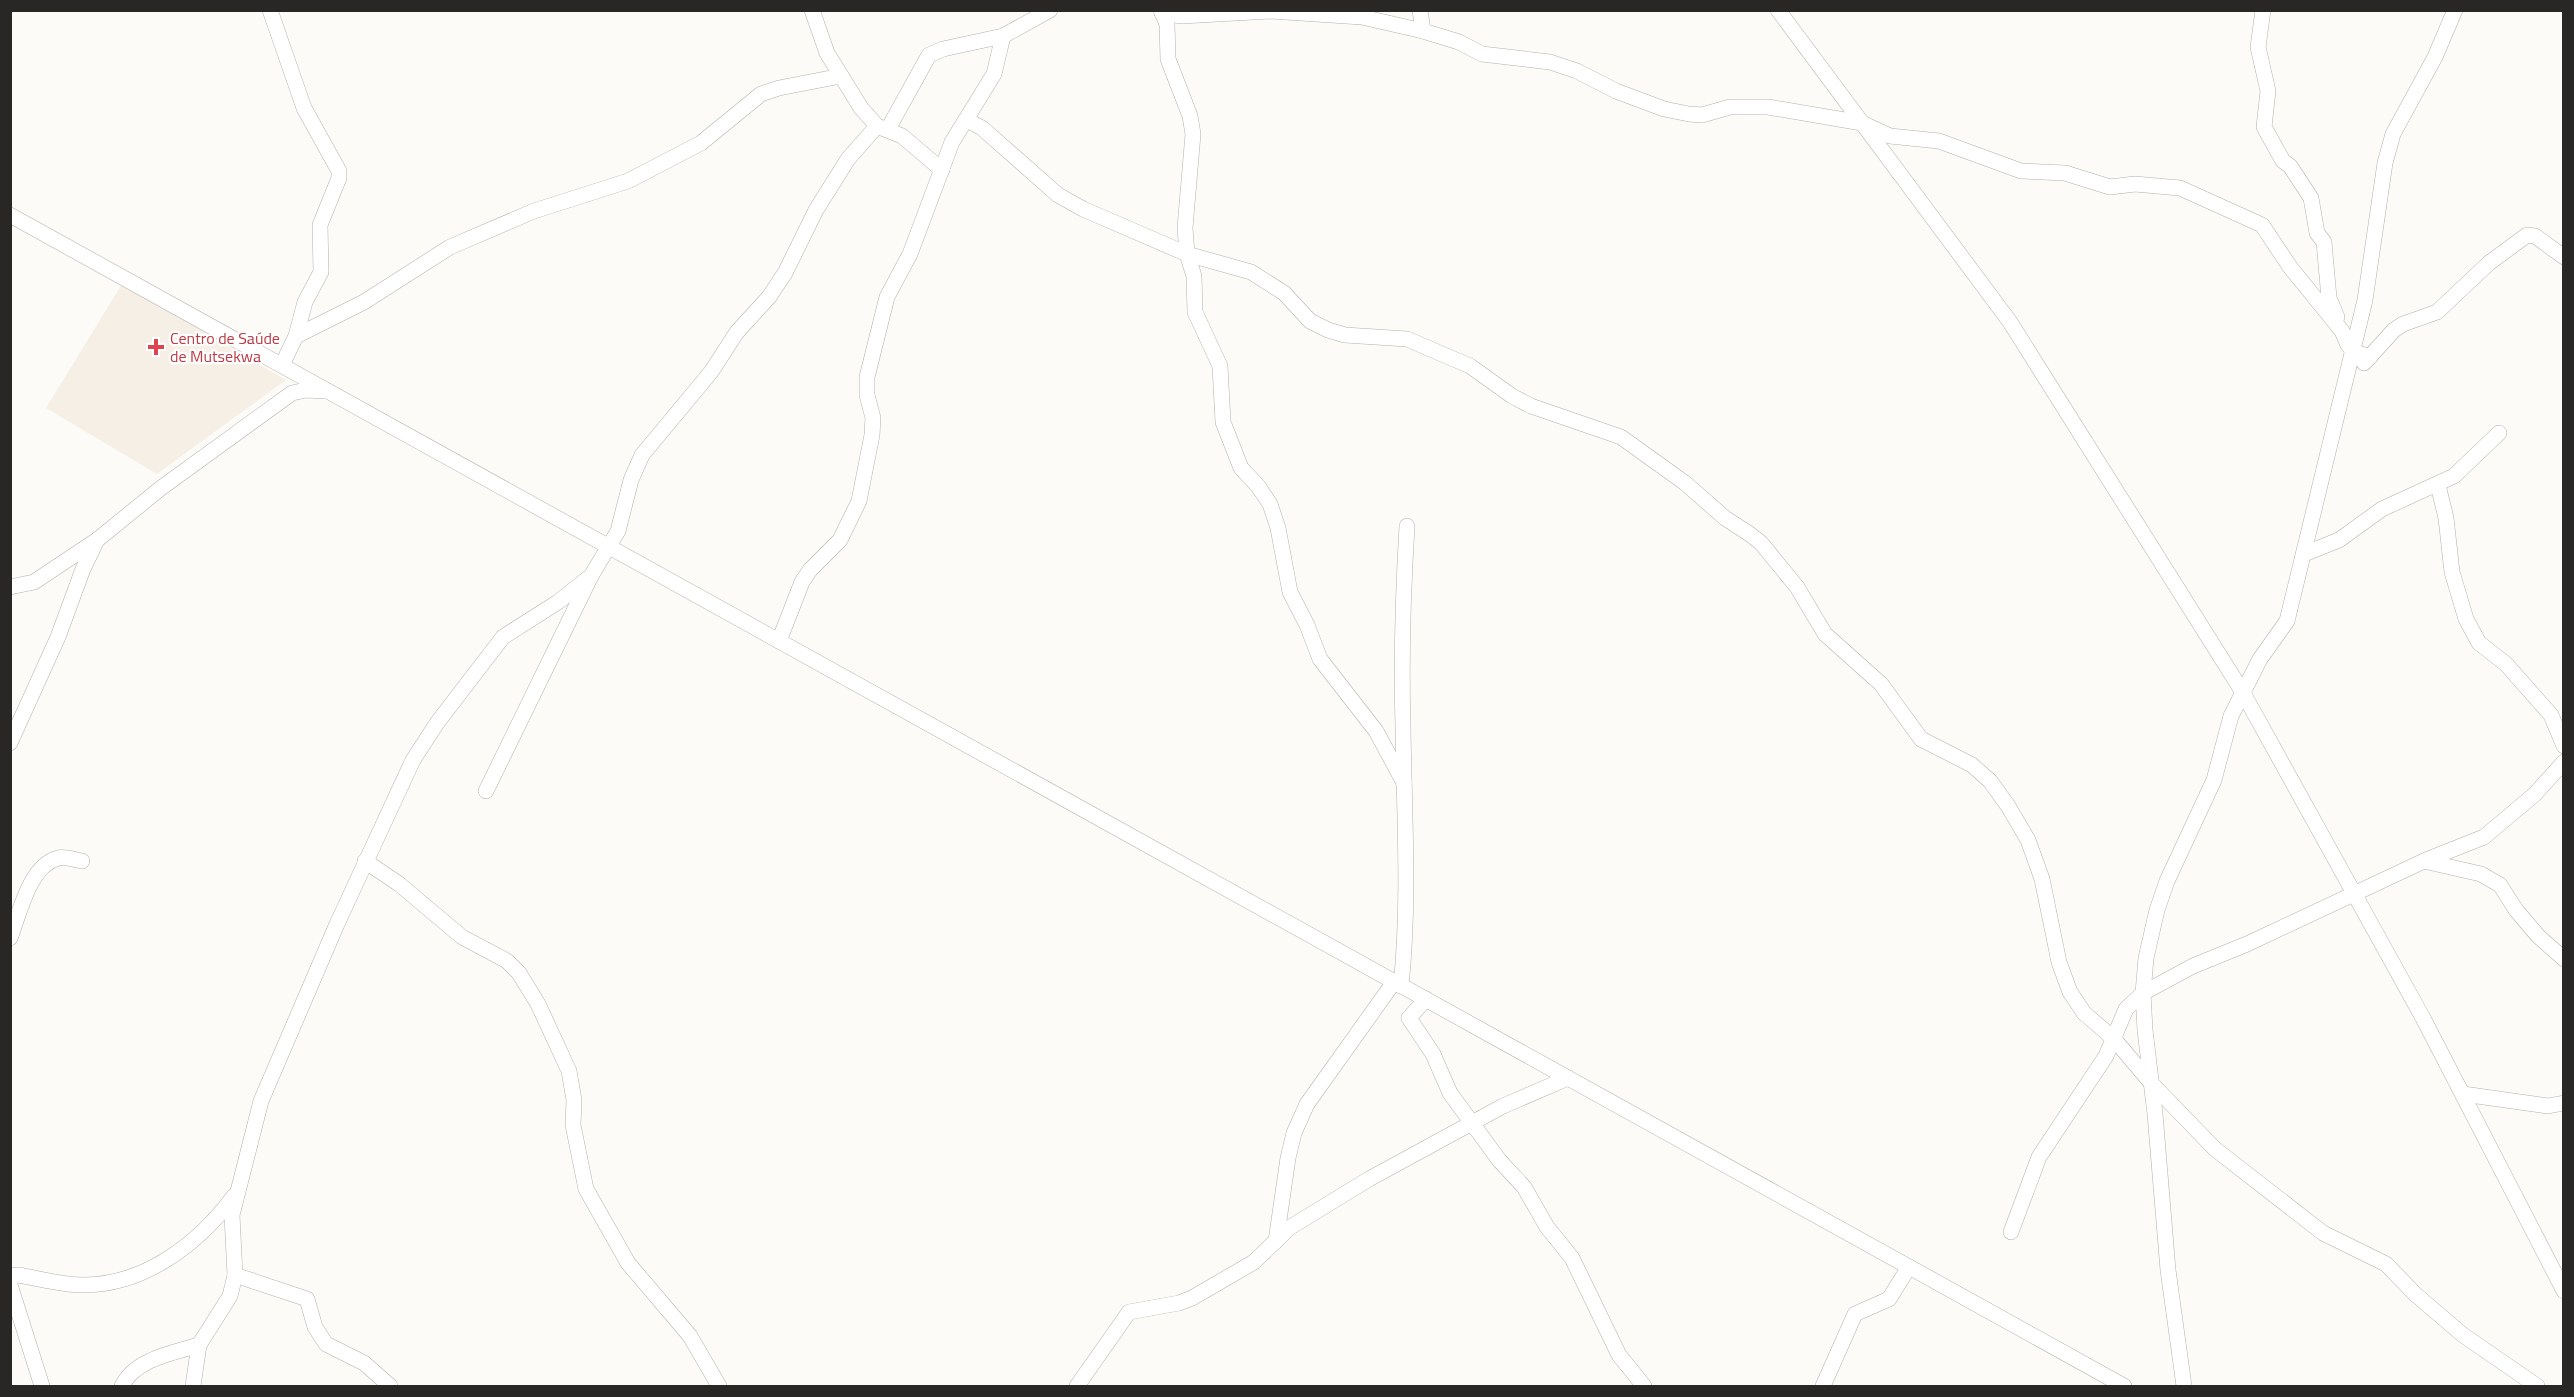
<svg xmlns="http://www.w3.org/2000/svg" width="2574" height="1397" font-family="'Titillium Web',sans-serif">
  <style>
    .built { fill: #f6efe5 }
    .lines { fill: none; stroke-linecap: round; stroke-linejoin: round }
    .minor-casing { stroke: #b3b1ad; stroke-width: 16 }
    .minor { stroke: #fff; stroke-width: 15 }
    .health-dot { fill: #e0444e; stroke: #fff; stroke-width: 2 }
    .labels { text-anchor: middle; stroke-width: 4.5; stroke-linejoin: round; paint-order: stroke }
    .health-label { font-size: 16px; fill: #be3a42; stroke: #fff; text-anchor: start }
  </style>
  <rect width="100%" height="100%" fill="#fdfbf7"/>
  <polygon class="built" points="122,284 286,380 157,474 46,408"/>
  <g class="lines">
    <defs>
      <g id="minor">
        <polyline points="270,10 304,108 339,171 339,178 320,225 321,272 305,302 296,336"/>
        <polyline points="812,10 827,53 861,108 877,126 902,136 942,170"/>
        <polyline points="1161,10 1167,24 1168,59 1190,116 1193,134 1185,228 1187,254 1194,276 1195,312 1220,366 1223,422 1241,468 1258,486 1270,504 1278,528 1290,592 1307,625 1320,659 1376,731 1404,783"/>
        <polyline points="1420,10 1423,31"/>
        <polyline points="1778,10 2010,322 2242,691 2423,1018 2564,1291"/>
        <polyline points="2263,10 2258,47 2268,91 2264,127 2283,161 2290,166 2311,198 2317,233 2324,242 2329,298 2337,317"/>
        <polyline points="1162,13 1182,16 1270,11 1362,17 1423,31 1459,42 1482,54 1550,62 1577,71 1616,91 1664,109 1689,114 1702,115 1730,107 1768,107 1862,123 1890,136 1939,141 2021,171 2065,173 2110,187 2135,184 2180,188 2262,225 2290,267 2342,331 2348,345 2353,351 2370,357"/>
        <polyline points="967,120 982,128 1058,195 1083,209 1187,254 1251,272 1284,293 1310,321 1328,330 1345,335 1407,339 1470,366 1512,396 1531,406 1621,437 1685,483 1725,518 1751,535 1761,543 1797,587 1825,634 1881,684 1921,739 1972,765 1990,781 2008,806 2028,840 2042,879 2059,962 2070,992 2084,1013 2114,1039 2152,1084 2215,1149 2323,1233 2386,1264 2415,1294 2463,1335 2537,1386"/>
        <polyline points="888,129 929,55 943,49 1003,36 1050,10"/>
        <polyline points="10,215 2124,1386"/>
        <polyline points="2364,363 2394,330 2403,324 2437,312 2489,263 2527,235 2535,236 2564,257"/>
        <polyline points="282,365 296,336 364,302 450,247 534,211 628,181 701,143 761,94 779,88 841,76"/>
        <polyline points="2438,485 2446,518 2452,572 2466,619 2479,643 2506,664 2551,715 2564,746"/>
        <polyline points="2304,554 2339,540 2382,509 2454,476 2499,433"/>
        <polyline points="10,587 34,582 97,540"/>
        <polyline points="779,641 802,582 810,570 840,540 859,501 872,435 873,418 867,395 867,377 887,297 910,254 952,142 994,74 1003,36"/>
        <polyline points="10,743 58,637 83,569 97,540 161,488 292,393 306,390 325,391"/>
        <polyline points="486,791 591,576 618,531 631,480 642,455 711,372 737,332 769,297 785,273 816,210 848,159 877,126"/>
        <polyline points="2426,860 2484,837 2535,794 2564,762"/>
        <polyline points="365,861 399,884 462,937 507,961 519,973 538,1004 569,1071 574,1100 573,1125 586,1189 628,1263 690,1336 719,1386"/>
        <path d="M 10,938 C 20,913 29,866 58,858 C 65,856 75,860 82,861"/>
        <path d="M 1401,986 C 1410,899 1404,813 1403,726 C 1401,660 1403,592 1407,526"/>
        <polyline points="1426,999 1409,1018 1433,1054 1450,1093 1499,1160 1524,1187 1547,1227 1572,1258 1619,1355 1644,1386"/>
        <polyline points="2463,1094 2548,1106 2564,1103"/>
        <polyline points="2011,1232 2039,1157 2106,1056 2126,1009 2143,993 2193,966 2247,944 2424,861 2481,874 2500,885 2516,910 2538,936 2564,959"/>
        <polyline points="1276,1241 1288,1158 1294,1133 1307,1104 1394,982"/>
        <polyline points="235,1275 307,1299 315,1327 326,1344 364,1363 390,1386"/>
        <path d="M 10,1276 L 18,1275 C 35,1278 51,1282 68,1284 C 136,1292 196,1247 234,1196"/>
        <polyline points="10,1285 42,1386"/>
        <path d="M 122,1386 C 135,1359 173,1353 199,1345"/>
        <polyline points="193,1386 199,1345 230,1296 235,1275 232,1215 261,1101 337,924 413,760 437,723 503,637 558,602 591,576"/>
        <polyline points="1077,1386 1129,1312 1179,1303 1192,1298 1254,1262 1289,1228 1369,1179 1503,1106 1568,1078"/>
        <polyline points="1823,1386 1855,1314 1889,1299 1909,1267"/>
        <polyline points="2184,1386 2168,1270 2155,1114 2145,1030 2143,993 2146,958 2157,910 2167,881 2214,780 2231,716 2260,659 2287,621 2365,300 2385,163 2393,134 2435,57 2455,10"/>
      </g>
    </defs>
    <use href="#minor" class="minor-casing"/>
    <use href="#minor" class="minor"/>
  </g>
  <path class="health-dot" d="M153 338h6v6h6v6h-6v6h-6v-6h-6v-6h6z"/>
  <g class="labels">
    <g class="health-label">
      <text x="170" y="344">Centro de Saúde<tspan x="170" dy="18">de Mutsekwa</tspan></text>
    </g>
  </g>
  <rect width="2574" height="1397" fill="none" stroke="#282726" stroke-width="24"/>
</svg>
